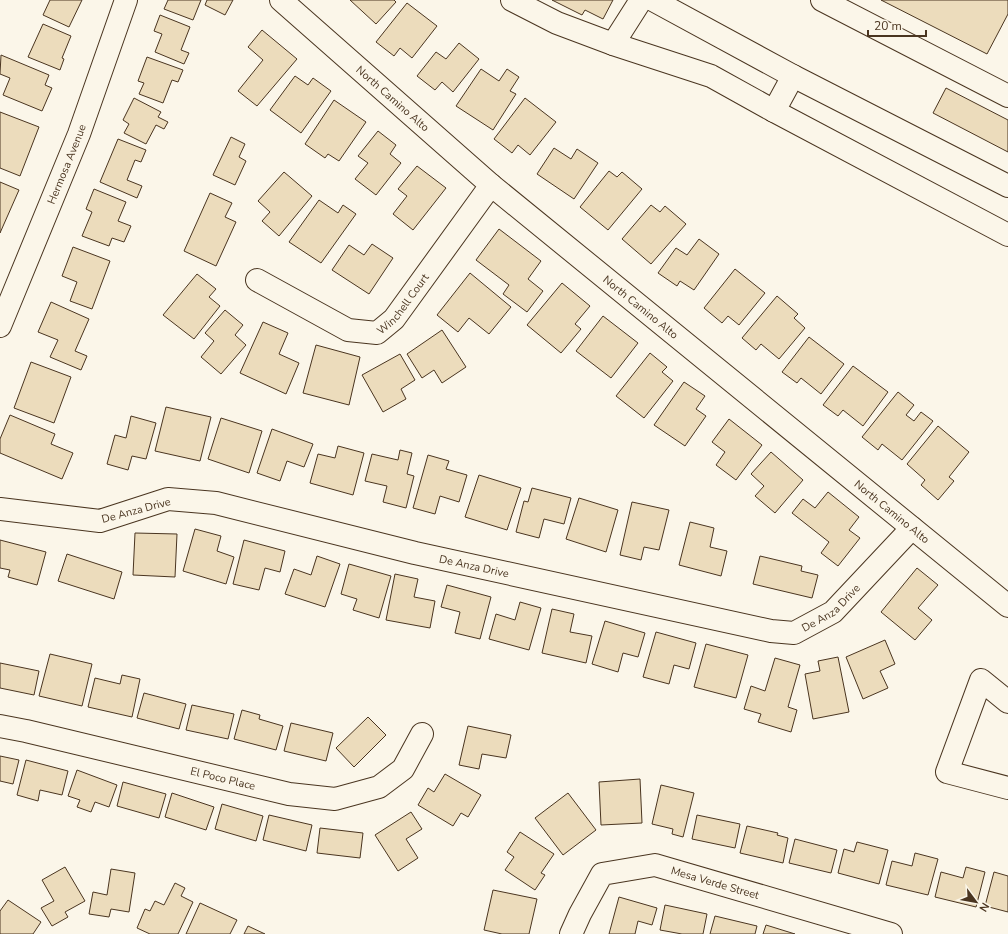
<svg xmlns="http://www.w3.org/2000/svg" width="1008" height="934" font-family="'Nunito Sans',sans-serif">
  <style>
    .building { fill: #ecdcbc; stroke: #4a3520 }
    .lines { fill: none; stroke-linecap: round; stroke-linejoin: round }
    .minor-casing { stroke: #4a3520; stroke-width: 24 }
    .minor { stroke: #fbf6e9; stroke-width: 22 }
    .labels { text-anchor: middle; stroke-width: 3; stroke-linejoin: round; paint-order: stroke }
    .street-label { font-size: 11px; fill: #4a3520; stroke: #fbf6e9 }
  </style>
  <rect width="100%" height="100%" fill="#fbf6e9"/>
  <g class="building">
    <polygon points="50,0 82,0 69,27 43,15"/>
    <polygon points="168,0 201,0 193,20 164,9"/>
    <polygon points="207,0 233,0 225,15 205,5"/>
    <polygon points="350,0 394,0 396,2 376,24"/>
    <polygon points="552,0 613,0 603,19 585,10 582,15"/>
    <polygon points="881,0 1008,0 1008,14 987,54"/>
    <polygon points="407,3 437,26 412,58 400,48 394,56 376,42"/>
    <polygon points="160,15 190,27 181,50 189,53 184,64 155,52 162,34 154,31"/>
    <polygon points="43,24 71,36 62,58 64,59 60,70 28,57"/>
    <polygon points="262,30 297,59 257,106 238,91 263,60 248,47"/>
    <polygon points="459,43 479,59 453,92 442,82 435,90 417,76 436,52 446,59"/>
    <polygon points="1,55 49,75 45,85 52,88 42,111 3,95 10,78 0,74"/>
    <polygon points="147,57 183,70 178,82 172,80 163,103 139,94 144,83 138,81"/>
    <polygon points="481,69 499,81 507,69 519,77 510,91 516,94 493,130 456,106"/>
    <polygon points="295,76 308,85 313,78 331,91 301,133 270,110"/>
    <polygon points="946,88 1008,120 1008,152 933,113"/>
    <polygon points="134,98 161,112 158,117 168,122 164,129 156,125 146,144 124,133 129,124 123,120"/>
    <polygon points="525,98 556,122 530,155 518,145 512,153 494,139"/>
    <polygon points="334,100 366,122 339,161 328,154 325,158 305,144"/>
    <polygon points="0,112 39,127 20,176 0,168"/>
    <polygon points="378,131 396,145 390,154 401,163 376,195 355,179 368,163 358,156"/>
    <polygon points="231,137 245,144 239,157 246,161 235,185 213,175"/>
    <polygon points="118,139 146,150 141,162 135,160 127,180 142,186 137,198 100,182"/>
    <polygon points="554,148 571,159 577,149 598,163 574,199 537,174"/>
    <polygon points="417,166 446,188 413,230 393,214 407,196 398,189"/>
    <polygon points="609,171 617,177 622,172 642,189 608,230 580,207"/>
    <polygon points="284,172 312,196 279,236 262,221 270,212 258,201"/>
    <polygon points="0,182 19,190 0,233"/>
    <polygon points="94,189 126,202 118,221 131,226 124,242 112,238 109,246 82,236 92,212 86,209"/>
    <polygon points="210,193 232,203 225,217 236,222 216,266 184,251"/>
    <polygon points="319,200 338,213 343,205 356,214 321,263 289,242"/>
    <polygon points="651,205 660,212 665,206 686,224 651,264 622,239"/>
    <polygon points="499,229 541,261 528,279 543,291 527,312 503,294 509,285 476,260"/>
    <polygon points="699,239 719,254 694,290 680,281 677,286 658,273 676,248 687,255"/>
    <polygon points="372,244 393,258 369,294 332,270 349,245 364,255"/>
    <polygon points="73,247 110,261 92,309 70,301 77,282 62,276"/>
    <polygon points="735,269 765,293 739,325 728,316 722,323 704,308"/>
    <polygon points="470,273 511,307 489,334 469,318 458,332 437,315"/>
    <polygon points="197,274 216,289 209,297 220,306 194,339 163,315"/>
    <polygon points="562,283 590,306 575,324 581,329 561,353 527,325"/>
    <polygon points="777,296 798,314 794,318 805,328 779,359 761,344 756,350 742,338"/>
    <polygon points="51,302 89,319 75,351 87,356 81,370 50,357 58,340 38,332"/>
    <polygon points="225,310 243,325 235,335 246,345 221,374 201,357 214,341 205,333"/>
    <polygon points="603,316 638,343 611,378 576,351"/>
    <polygon points="263,322 288,333 279,354 299,363 286,394 240,373"/>
    <polygon points="442,330 466,367 442,383 434,370 422,378 407,354"/>
    <polygon points="809,337 844,364 821,394 801,378 797,383 782,372"/>
    <polygon points="316,345 360,357 349,405 303,393"/>
    <polygon points="650,353 667,367 662,372 673,381 644,418 616,396"/>
    <polygon points="400,354 415,380 401,389 406,399 383,412 362,375"/>
    <polygon points="31,362 71,377 54,423 14,408"/>
    <polygon points="853,366 888,392 863,426 843,410 838,416 823,405"/>
    <polygon points="684,382 705,396 696,409 706,416 685,446 654,425"/>
    <polygon points="898,392 914,405 906,415 914,421 921,412 933,421 902,460 882,444 878,450 862,437"/>
    <polygon points="166,407 211,417 200,461 155,451"/>
    <polygon points="10,415 55,434 51,444 73,453 62,479 0,453 0,439"/>
    <polygon points="131,416 156,423 146,459 132,456 128,470 107,464 115,435 126,438"/>
    <polygon points="221,418 262,431 249,473 208,459"/>
    <polygon points="729,419 762,445 736,480 716,465 725,452 712,442"/>
    <polygon points="938,426 969,452 949,477 954,481 938,500 921,485 925,480 907,464"/>
    <polygon points="272,429 313,444 304,467 287,461 280,481 257,473"/>
    <polygon points="338,446 364,453 353,495 310,483 318,454 335,458"/>
    <polygon points="400,450 412,453 407,474 414,476 406,508 383,502 387,486 365,481 372,454 398,460"/>
    <polygon points="771,452 803,480 775,513 755,496 764,486 751,474"/>
    <polygon points="428,455 449,461 446,469 467,475 459,502 440,496 435,514 413,508"/>
    <polygon points="479,475 521,488 507,530 465,517"/>
    <polygon points="532,488 571,498 564,524 544,519 539,538 516,532 524,501 528,502"/>
    <polygon points="828,492 859,517 849,530 860,538 838,566 821,553 829,542 792,513 803,499 815,508"/>
    <polygon points="579,498 618,510 606,552 566,539"/>
    <polygon points="632,502 669,510 659,550 644,547 641,560 620,555"/>
    <polygon points="690,522 714,528 710,547 727,551 721,576 679,565"/>
    <polygon points="195,529 221,536 217,551 234,557 226,584 183,571"/>
    <polygon points="135,533 177,534 175,577 133,575"/>
    <polygon points="0,540 46,552 37,585 8,577 10,570 0,568"/>
    <polygon points="244,540 285,551 280,572 265,568 259,590 233,584"/>
    <polygon points="67,554 122,572 114,599 58,581"/>
    <polygon points="317,556 340,564 325,607 285,594 294,569 311,575"/>
    <polygon points="760,556 802,566 801,571 818,575 812,598 753,584"/>
    <polygon points="349,564 391,576 379,618 353,610 357,599 341,594"/>
    <polygon points="917,568 938,585 918,608 932,620 915,640 881,612"/>
    <polygon points="395,574 418,579 414,597 435,601 430,628 386,620"/>
    <polygon points="447,585 491,597 480,639 455,633 460,612 441,607"/>
    <polygon points="520,602 541,608 529,650 489,639 496,614 515,620"/>
    <polygon points="552,609 574,614 570,632 592,636 586,663 542,653"/>
    <polygon points="605,621 645,633 638,657 623,653 618,672 592,664"/>
    <polygon points="656,632 696,643 689,669 674,665 669,684 643,677"/>
    <polygon points="885,640 895,664 880,671 888,688 863,699 846,657"/>
    <polygon points="706,644 748,655 736,698 694,687"/>
    <polygon points="50,654 92,664 82,706 39,696"/>
    <polygon points="838,657 849,712 813,719 805,674 820,671 818,661"/>
    <polygon points="775,658 800,665 788,707 797,710 791,732 758,722 761,714 744,709 751,686 765,691"/>
    <polygon points="0,663 39,671 34,695 0,688"/>
    <polygon points="122,675 140,679 132,717 88,707 95,678 120,684"/>
    <polygon points="144,693 186,704 179,729 137,718"/>
    <polygon points="192,705 234,714 228,739 186,730"/>
    <polygon points="242,710 260,715 259,719 283,726 276,750 234,739"/>
    <polygon points="368,717 386,735 354,767 336,748"/>
    <polygon points="291,723 333,733 326,761 284,751"/>
    <polygon points="468,726 511,735 506,758 482,754 479,769 459,765"/>
    <polygon points="0,756 19,760 13,784 0,781"/>
    <polygon points="26,760 68,771 62,795 40,790 38,801 17,795"/>
    <polygon points="77,770 117,785 109,807 95,802 91,812 77,807 80,800 68,796"/>
    <polygon points="445,774 481,795 468,817 461,813 453,826 418,805 428,788 434,792"/>
    <polygon points="640,779 642,823 601,825 599,782"/>
    <polygon points="123,782 166,794 159,818 117,806"/>
    <polygon points="661,785 694,793 683,837 672,834 673,829 652,824"/>
    <polygon points="172,793 214,807 206,830 165,817"/>
    <polygon points="568,793 596,830 563,855 535,818"/>
    <polygon points="222,804 263,816 256,841 215,829"/>
    <polygon points="411,812 422,829 406,839 418,858 398,871 375,835"/>
    <polygon points="269,815 312,825 306,851 263,840"/>
    <polygon points="697,815 740,824 735,848 692,839"/>
    <polygon points="747,826 778,833 777,835 788,838 783,863 740,853"/>
    <polygon points="320,828 363,833 360,858 317,853"/>
    <polygon points="520,832 554,854 541,873 545,875 535,890 505,870 514,857 507,852"/>
    <polygon points="795,839 837,850 831,873 789,863"/>
    <polygon points="857,842 888,850 879,884 838,873 844,849 854,852"/>
    <polygon points="915,853 938,859 928,895 886,885 892,861 912,866"/>
    <polygon points="65,867 85,901 65,912 68,917 52,926 41,908 54,901 42,880"/>
    <polygon points="966,867 985,872 976,907 935,897 941,872 963,878"/>
    <polygon points="111,869 135,873 129,912 111,909 109,917 89,914 93,892 107,895"/>
    <polygon points="994,872 1008,876 1008,912 985,906"/>
    <polygon points="175,883 185,888 181,896 193,902 178,934 150,934 137,928 145,909 150,911 155,901 164,905"/>
    <polygon points="493,890 537,899 529,934 502,934 484,930"/>
    <polygon points="619,897 657,908 652,925 638,921 635,934 609,934"/>
    <polygon points="8,900 41,922 33,934 0,934 0,911"/>
    <polygon points="200,903 237,920 230,934 186,934"/>
    <polygon points="665,905 707,914 703,934 682,934 660,930"/>
    <polygon points="715,916 757,926 755,934 710,934"/>
    <polygon points="766,925 795,934 763,934"/>
    <polygon points="248,926 265,934 244,934"/>
  </g>
  <g class="lines">
    <defs>
      <g id="minor">
        <path id="s1" d="M 281,0 L 491,185 L 1008,606"/>
        <polyline points="512,0 557,23 613,44 711,76 774,111 1008,235"/>
        <polyline points="653,0 793,76 1008,186"/>
        <polyline points="822,0 1008,96"/>
        <polyline points="613,44 641,0"/>
        <polyline points="774,111 793,76"/>
        <path id="s2" d="M 257,280 L 348,330 L 377,333 L 394,319 L 491,185"/>
        <path id="s3" d="M 0,326 L 79,134 L 126,0"/>
        <path id="s4" d="M 0,509 L 100,521 L 168,499 L 216,503 L 415,553 L 771,631 L 794,633 L 833,612 L 912,528"/>
        <polyline points="1008,702 981,680 947,772 1008,788"/>
        <path id="s5" d="M 0,726 L 26,731 L 289,794 L 335,799 L 379,787 L 403,769 L 422,734"/>
        <path id="s6" d="M 571,934 L 580,914 L 602,874 L 655,865 L 891,934"/>
      </g>
    </defs>
    <use href="#minor" class="minor-casing"/>
    <use href="#minor" class="minor"/>
  </g>
  <g class="labels">
    <g class="street-label">
      <text dy="4" stroke="none"><textPath href="#s1" startOffset="149">North Camino Alto</textPath></text>
      <text dy="4" stroke="none"><textPath href="#s3" startOffset="175">Hermosa Avenue</textPath></text>
      <text dy="4" stroke="none"><textPath href="#s2" startOffset="172">Winchell Court</textPath></text>
      <text dy="4" stroke="none"><textPath href="#s1" startOffset="473">North Camino Alto</textPath></text>
      <text transform="translate(136 510) rotate(-15)" y="4">De Anza Drive</text>
      <text dy="4" stroke="none"><textPath href="#s1" startOffset="797">North Camino Alto</textPath></text>
      <text dy="4" stroke="none"><textPath href="#s4" startOffset="486">De Anza Drive</textPath></text>
      <text dy="4" stroke="none"><textPath href="#s4" startOffset="858">De Anza Drive</textPath></text>
      <text dy="4" stroke="none"><textPath href="#s5" startOffset="229">El Poco Place</textPath></text>
      <text dy="4" stroke="none"><textPath href="#s6" startOffset="184">Mesa Verde Street</textPath></text>
    </g>
  </g>
  <g transform="translate(976 902) rotate(122)" stroke="#fbf6e9" stroke-width="3" paint-order="stroke">
  <path d="M0-3L7 15L0 10L-7 15Z" fill="#4a3520"/>
  <text y="-6" font-size="11" font-weight="bold" text-anchor="middle" fill="#4a3520">N</text>
  </g>
  <path d="M868 30v6h58v-6" fill="none" stroke="#4a3520" stroke-width="2"/>
  <text x="874" y="30" font-size="12" fill="#4a3520" stroke="#fbf6e9" stroke-width="3" paint-order="stroke">20 m</text>
</svg>
